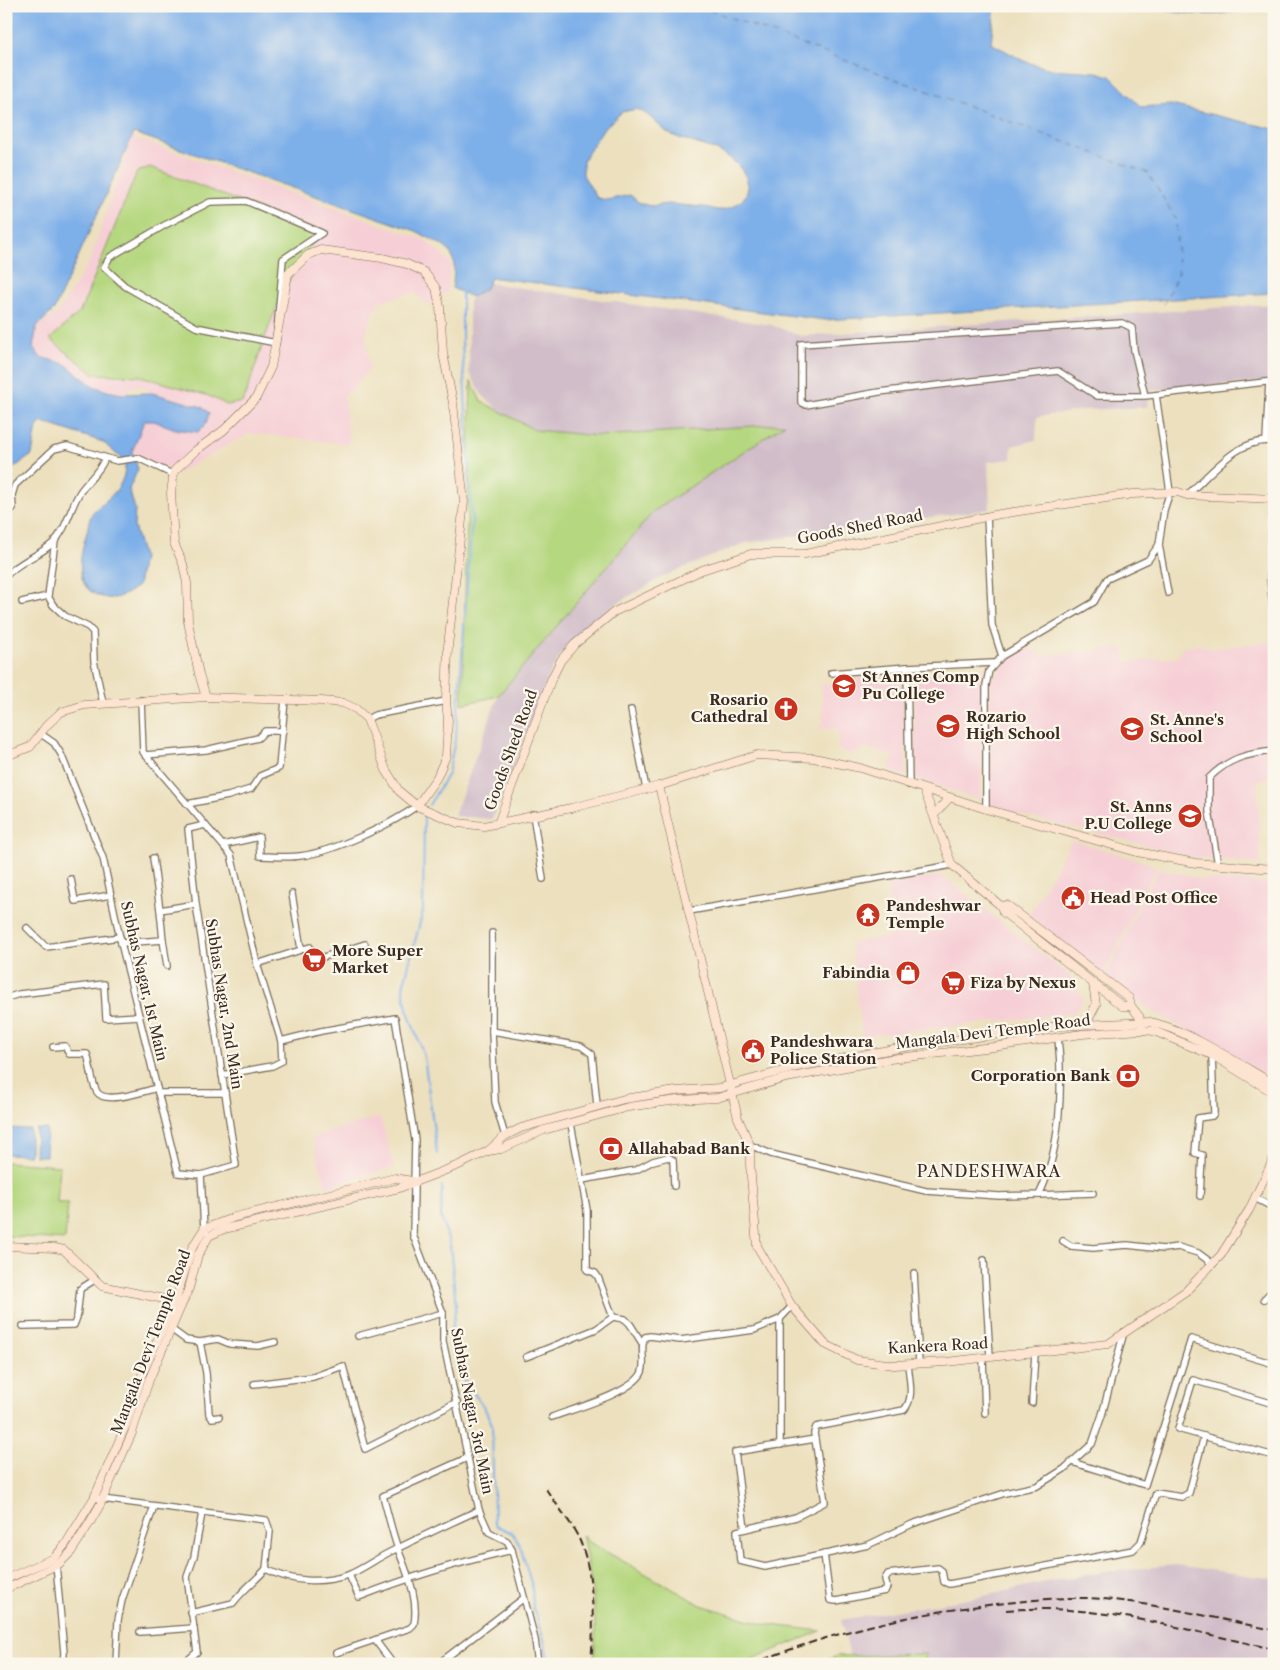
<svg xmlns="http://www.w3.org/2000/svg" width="1280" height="1670" font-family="'Libre Caslon Text',serif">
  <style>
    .built { fill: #f6cfd6 }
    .industrial { fill: #d1bdc9 }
    .green { fill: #b5d77f; stroke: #78804e }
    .water { fill: #7dafe9; stroke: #5c6c84; fill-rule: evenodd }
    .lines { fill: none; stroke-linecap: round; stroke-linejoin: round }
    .stream { stroke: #7dafe9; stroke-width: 2 }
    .ferry { stroke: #525965; stroke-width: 1; stroke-dasharray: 6 5; stroke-linecap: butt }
    .street-casing { stroke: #796a56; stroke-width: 8 }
    .secondary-casing { stroke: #796a56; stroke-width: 9 }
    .street { stroke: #fff; stroke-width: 5.5 }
    .secondary { stroke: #fde4d1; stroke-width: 8 }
    .rail { stroke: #3b2a1e; stroke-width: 2; stroke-dasharray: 8 4; stroke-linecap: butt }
    .labels { text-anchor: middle; stroke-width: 4.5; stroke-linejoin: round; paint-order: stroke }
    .street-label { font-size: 15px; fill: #3b2a1e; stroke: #fbf7ec }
    .poi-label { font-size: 15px; font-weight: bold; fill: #3b2a1e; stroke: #fbf7ec; text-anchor: start }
    .neighbourhood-label { font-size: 16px; letter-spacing: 1px; fill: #3b2a1e; stroke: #fbf7ec }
  </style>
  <rect width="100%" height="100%" fill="#fbf7ec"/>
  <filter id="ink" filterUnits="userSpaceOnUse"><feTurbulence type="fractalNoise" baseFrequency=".02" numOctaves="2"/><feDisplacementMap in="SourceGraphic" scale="10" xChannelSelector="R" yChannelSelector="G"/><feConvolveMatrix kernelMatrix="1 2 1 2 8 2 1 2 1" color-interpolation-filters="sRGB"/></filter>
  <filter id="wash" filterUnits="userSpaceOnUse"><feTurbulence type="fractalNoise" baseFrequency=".0096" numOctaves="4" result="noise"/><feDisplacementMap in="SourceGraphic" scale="20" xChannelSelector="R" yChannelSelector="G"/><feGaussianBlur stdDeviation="1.12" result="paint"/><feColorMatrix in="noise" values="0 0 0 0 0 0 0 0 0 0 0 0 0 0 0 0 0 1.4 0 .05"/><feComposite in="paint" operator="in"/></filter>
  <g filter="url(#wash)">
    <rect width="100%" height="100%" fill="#ece0be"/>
    <g class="built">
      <polygon points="132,137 425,240 451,263 447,292 429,305 414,292 378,302 365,336 370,369 344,397 349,444 250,433 174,475 132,452 144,421 154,421 176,429 209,413 202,407 152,393 138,384 122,394 107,391 93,386 80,375 55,360 40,357 33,347 37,326 58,313 90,260"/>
      <polygon points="1274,641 1274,777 1257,781 1260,864 1198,858 989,807 990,681 1016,653 1030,648 1042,656 1124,648 1125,662 1178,657 1182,648 1200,645 1211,649"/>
      <polygon points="983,669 981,785 980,800 914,778 914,674"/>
      <polygon points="895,675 900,678 902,686 906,776 889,770 893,757 891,755 865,747 861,752 853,751 851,754 838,750 838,729 819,729 819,725 823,724 822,684"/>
      <polygon points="1072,840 1157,866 1102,977 1029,915"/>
      <polygon points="1159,868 1200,879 1274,884 1274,1079 1154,1012 1103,980"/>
      <polygon points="940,875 1068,974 1083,999 1073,1013 862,1036 851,943 893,936 888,886"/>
      <polygon points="380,1117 394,1167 326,1187 312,1137"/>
    </g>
    <g class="industrial">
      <polygon points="488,283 771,325 801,336 1274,304 1274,381 1149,390 1147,407 1083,410 1037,417 1036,440 1012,446 1011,459 988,462 990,509 745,543 668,574 614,605 565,648 552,669 492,819 454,816 511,661 549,441 517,426 482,395 469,372 469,301"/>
      <polygon points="1176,1565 1274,1579 1274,1664 852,1664 841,1620 975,1598 1045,1582 1107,1572"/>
    </g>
    <g class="green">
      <path d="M 150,167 L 322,233 C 279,278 264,345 243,402 L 227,405 L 209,396 L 140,376 L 94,374 L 50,339 L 80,312 L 137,172 Z"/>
      <polygon points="471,381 481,401 535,430 600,436 785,424 654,511 498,696 462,704"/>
      <polygon points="6,1162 60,1166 57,1203 68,1203 65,1240 6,1236"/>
      <path d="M 582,1535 L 589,1542 L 701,1605 L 763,1624 L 821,1631 L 740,1664 L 594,1664 C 598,1615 592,1582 582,1535 Z"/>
      <polygon points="926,1654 924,1664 816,1664 837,1656"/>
    </g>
    <g class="water">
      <path d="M 6,6 L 995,6 L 991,43 L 1026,62 L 1051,69 L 1096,72 L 1110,76 L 1141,107 L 1171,105 L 1274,129 L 1274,293 L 825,320 L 497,278 L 491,278 L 486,288 L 472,297 L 452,288 C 459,248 449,249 416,231 L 134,133 L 54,310 L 37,326 L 33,347 L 40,357 L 65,364 L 93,386 L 107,391 L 122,394 L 152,393 L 202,407 L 209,413 L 206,424 L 198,432 L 176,429 L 154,421 L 144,421 L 132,452 L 138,469 L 129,489 L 135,509 L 134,526 L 143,557 L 138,586 C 130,592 117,600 107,598 C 72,592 79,558 87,532 C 88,527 89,519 92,514 C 93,511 97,508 100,506 C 115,493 126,483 125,462 L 103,442 L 42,422 L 37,427 L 32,455 L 6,473 ZM 637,109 C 652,115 658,127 670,134 C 689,144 714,145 730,158 C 755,178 755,202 722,210 C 716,211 709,207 703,207 C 692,206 680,205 669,204 C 660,204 652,208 643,204 C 638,203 634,198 630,195 L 607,200 L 597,198 L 583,175 L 583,161 L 603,129 L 622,112 Z"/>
      <path d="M 1145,6 L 1248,6 C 1223,21 1173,13 1145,6 Z"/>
      <polygon points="6,1128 30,1129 30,1155 6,1154"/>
      <polygon points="36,1129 47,1129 46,1156 35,1156"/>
    </g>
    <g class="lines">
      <g class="stream">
        <polyline points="429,805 448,774 456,735 472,520 462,340 462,292"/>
        <polyline points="424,816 423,911 403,987 407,1009 424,1056 437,1154"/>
        <polyline points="442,1186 441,1217 450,1245 456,1305 450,1342 461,1376 484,1407 492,1424 494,1522 497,1526 512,1533 519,1543 532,1586 533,1608 544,1640 549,1664"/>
      </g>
      <polyline class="ferry" points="699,6 1148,173 1176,219 1178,273 1164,304"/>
    </g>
  </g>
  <g filter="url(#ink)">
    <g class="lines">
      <defs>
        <g id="street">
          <polygon points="246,201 322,233 283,259 276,343 196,327 125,286 104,267 110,257 165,225 210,202"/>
          <polyline points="1145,396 1134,350 1132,328 1122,323 801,344 801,402 806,405 879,392 1058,371 1097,396 1145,396 1274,381"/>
          <polyline points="1266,441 1269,382"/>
          <path d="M 1187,495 C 1210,475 1240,435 1274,442"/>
          <polyline points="1273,499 1270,579 1274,622"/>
          <polyline points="6,515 13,508 12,495 15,485 54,449 67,446 117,461 138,458 174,475"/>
          <polyline points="987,516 992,625 1002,656"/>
          <polyline points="55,541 48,596 53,605 65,616 88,627 93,632 94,661 103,703"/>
          <polyline points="1159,545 1168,593"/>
          <path d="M 6,576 C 19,561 39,556 53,543 C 67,529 70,508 80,492 C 89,479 100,472 105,458"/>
          <polyline points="22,602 48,596"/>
          <polyline points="907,667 994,663"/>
          <polyline points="831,673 907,667 909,785"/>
          <polyline points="141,700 143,752 231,855 257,964 281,1041 321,1031 395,1018 415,1140 413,1235 443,1313 443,1341 479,1510 489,1532 507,1541 512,1550 535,1640 538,1664"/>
          <polyline points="631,710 646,789"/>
          <polyline points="367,719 375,715 446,701"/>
          <polyline points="41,734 54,743 61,754 103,858 121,943 178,1173 201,1175 204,1229 206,1231"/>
          <polyline points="145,755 206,750 258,738 265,731 283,731"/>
          <polyline points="187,804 228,796 251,789 260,776 279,768 285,700"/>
          <polyline points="986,809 986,685 989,671 1002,656 1094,602 1107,579 1148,560 1159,545 1164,510 1170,492 1156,395"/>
          <polyline points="533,814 543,879"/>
          <path d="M 223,845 L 259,837 L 260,856 C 273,856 287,858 300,856 C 333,852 390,825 417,806"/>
          <polyline points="153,858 160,910"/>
          <path d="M 1218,865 L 1209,811 L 1209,778 C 1229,758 1246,754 1274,751"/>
          <polyline points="71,879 75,901 111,895"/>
          <polyline points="292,894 301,949"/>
          <polyline points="689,911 952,865"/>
          <polyline points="27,928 46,947 120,937"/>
          <polyline points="492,933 492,1031 495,1102 505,1136"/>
          <polyline points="163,940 167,966"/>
          <polyline points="121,943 163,940 160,910 196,904"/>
          <polyline points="257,964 310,947 314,960 365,944"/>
          <polyline points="6,998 19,994 104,984 106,1018 139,1016"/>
          <polyline points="492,1031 581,1046 592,1054 597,1105"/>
          <path d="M 53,1047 L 65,1046 L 69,1054 L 87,1054 C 91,1066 91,1082 97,1092 C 105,1105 144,1091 157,1088"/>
          <polyline points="222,1075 272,1066 282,1061 281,1041"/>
          <polyline points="158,1093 225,1093"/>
          <polyline points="571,1124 587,1210 587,1270 595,1273 598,1277 613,1317 625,1319 630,1324 642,1343"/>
          <path d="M 750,1145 L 771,1154 L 926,1191 L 999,1196 L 1039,1195 C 1061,1150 1063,1086 1058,1037"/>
          <polyline points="201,1175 236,1165 196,904 188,829 205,825"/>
          <polyline points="582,1180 636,1170 653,1161 668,1157 673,1160 674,1186"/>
          <polyline points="1039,1195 1093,1193"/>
          <polyline points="1200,1196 1202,1155 1195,1153 1198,1118 1212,1116 1214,1113 1212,1055"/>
          <polyline points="1255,1198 1274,1208"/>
          <polyline points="1063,1241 1071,1246 1093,1248 1127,1245 1163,1249 1178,1247 1198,1253 1213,1264"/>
          <polyline points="984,1260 990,1357"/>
          <polyline points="914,1273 919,1364"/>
          <polyline points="1264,1299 1274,1289"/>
          <polyline points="23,1326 74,1325 77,1317 80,1289 96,1279"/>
          <polyline points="171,1329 186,1340 200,1342 218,1339 230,1344 258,1346 275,1342"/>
          <polyline points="358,1336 443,1313"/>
          <polyline points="200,1342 206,1373 209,1414 212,1418 219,1417"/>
          <polyline points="526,1357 596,1329 613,1317"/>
          <polyline points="983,1358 985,1413"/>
          <path d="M 908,1364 C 909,1379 915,1398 904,1410 L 816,1427 L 814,1433 L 825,1502 L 796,1517 L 737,1531 L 740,1561 L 765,1567 L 868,1545 L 912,1524 L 1005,1493 L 1037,1486 L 1064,1469 L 1092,1444 L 1102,1415 L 1124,1332"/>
          <polyline points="254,1384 313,1377 343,1366 365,1449 457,1402"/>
          <polyline points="1032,1403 1035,1353"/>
          <polyline points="1274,1404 1193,1380 1178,1429 1274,1456"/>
          <path d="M 552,1417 C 573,1409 633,1393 642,1372 C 646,1360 639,1348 645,1337 L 650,1336 L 680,1340 L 754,1330 L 780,1319 L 792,1306"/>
          <polyline points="780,1445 780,1319"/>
          <polyline points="1072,1462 1145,1485 1191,1339 1274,1364"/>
          <path d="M 94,1498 L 266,1520 L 270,1531 L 266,1569 C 291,1582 322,1584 348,1575 C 363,1569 377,1558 392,1551 C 421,1537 450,1523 479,1510"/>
          <polyline points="745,1529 735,1452 815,1439"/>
          <polyline points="824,1554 830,1600 836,1601 885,1591 887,1587 885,1579 888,1574 938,1568 942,1571 944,1582 949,1584 1133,1550 1141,1542 1156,1493 1182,1497 1189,1493 1204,1436"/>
          <polyline points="56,1564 64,1653 63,1664"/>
          <path d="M 349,1575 L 359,1597 C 409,1577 460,1562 512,1550"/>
          <path d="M 191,1613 L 233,1603 C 243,1590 255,1581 266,1569"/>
          <polyline points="140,1632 194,1628"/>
          <polyline points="375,1640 393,1664"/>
          <path d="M 336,1653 L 410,1628 L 414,1624 C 419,1598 407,1573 398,1549 C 392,1532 388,1514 383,1496 L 467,1458"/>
          <polyline points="116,1664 118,1620 122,1600 154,1506"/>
          <polyline points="183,1664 197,1652 187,1577 194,1557 202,1513"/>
          <polyline points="438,1664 524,1598"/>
        </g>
        <g id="secondary">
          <polyline points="206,697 199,674 188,622 187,583 183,564 174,543 171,493 174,471 195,451 224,430 256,398 271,367 288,274 308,255 321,250 382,258 407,264 424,272 436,288 440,307 443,353 453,403 464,502 448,646 446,701 448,721 446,756 437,777 417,806"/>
          <polyline points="6,756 30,747 47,725 61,712 84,705 206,697 322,701 343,703 356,709 367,719 386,770 399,791 417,806 458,823 484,826 571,808 659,786 757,755 814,758 860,768 986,809 1137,852 1196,863 1274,869"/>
          <polyline points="659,786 738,1118 750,1145 750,1165 757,1246 792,1306 825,1344 857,1360 894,1365 946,1362 1108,1344 1186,1291 1221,1255 1249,1210 1274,1158"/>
          <polyline points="924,790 952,865 1001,906"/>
          <polyline points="934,815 949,798"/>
          <polyline points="499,821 551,680 561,660 575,644 614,612 702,570 751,554 805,554 1000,514 1133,494 1178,492 1187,495 1274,499"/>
          <polygon points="1007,905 1129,998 1131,1006 1122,1006 1003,912 1001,906"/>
          <polyline points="1131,1006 1139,1016 1142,1025"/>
          <polyline points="1086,1024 1096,1005 1093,984"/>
          <polyline points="488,1151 501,1149 544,1130 628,1107 677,1100 717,1098 786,1078 890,1059 993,1047 1082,1034 1142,1030 1154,1031 1212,1055 1274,1093"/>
          <polyline points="6,1246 55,1248 64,1250 102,1286 178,1302"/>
          <polyline points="6,1579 54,1558 65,1545 94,1498 126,1425 143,1372 175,1302 192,1248 204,1229 235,1217 395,1178 412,1181"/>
          <path d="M 6,1589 L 59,1564 L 71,1552 L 89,1524 L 100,1505 L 132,1433 L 149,1380 L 189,1288 L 198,1255 L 209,1236 L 224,1229 L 399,1188 L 459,1165 L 488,1151 L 505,1136 L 521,1128 L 624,1099 L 676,1091 L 720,1088 L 797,1067 L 910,1046 L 1058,1026 L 1150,1022 C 1188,1030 1239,1064 1274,1084"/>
        </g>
      </defs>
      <use href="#street" class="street-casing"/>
      <use href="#secondary" class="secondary-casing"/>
      <use href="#street" class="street"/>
      <use href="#secondary" class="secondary"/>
      <g class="rail">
        <path d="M 546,1489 C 557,1506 572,1523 580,1541 C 595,1577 594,1626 591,1664"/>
        <path d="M 1006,1610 C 1099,1603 1184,1630 1274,1649"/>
        <path d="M 752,1664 C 831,1632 913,1613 997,1604 C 1032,1600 1068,1596 1103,1599 C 1160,1604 1217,1619 1274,1630"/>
      </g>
    </g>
  </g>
  <defs>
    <symbol id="university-disc" viewBox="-11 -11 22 22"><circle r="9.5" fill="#c8321e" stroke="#fbf7ec"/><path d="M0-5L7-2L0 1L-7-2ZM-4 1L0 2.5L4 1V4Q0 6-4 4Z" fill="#fff"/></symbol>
    <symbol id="church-disc" viewBox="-11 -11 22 22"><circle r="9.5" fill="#c8321e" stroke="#fbf7ec"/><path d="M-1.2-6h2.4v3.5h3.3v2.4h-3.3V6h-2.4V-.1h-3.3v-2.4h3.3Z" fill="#fff"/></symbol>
    <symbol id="school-disc" viewBox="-11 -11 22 22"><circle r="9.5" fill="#c8321e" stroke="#fbf7ec"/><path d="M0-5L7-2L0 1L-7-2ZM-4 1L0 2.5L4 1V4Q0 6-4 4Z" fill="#fff"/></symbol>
    <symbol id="civic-disc" viewBox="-11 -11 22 22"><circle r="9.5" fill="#c8321e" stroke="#fbf7ec"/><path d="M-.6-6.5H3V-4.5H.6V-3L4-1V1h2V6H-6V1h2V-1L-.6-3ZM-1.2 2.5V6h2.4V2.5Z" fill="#fff"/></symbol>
    <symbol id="temple-disc" viewBox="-11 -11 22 22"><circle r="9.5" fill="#c8321e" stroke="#fbf7ec"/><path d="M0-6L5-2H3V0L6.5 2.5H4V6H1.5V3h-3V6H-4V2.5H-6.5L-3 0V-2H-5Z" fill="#fff"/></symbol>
    <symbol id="supermarket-disc" viewBox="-11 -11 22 22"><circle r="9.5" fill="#c8321e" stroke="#fbf7ec"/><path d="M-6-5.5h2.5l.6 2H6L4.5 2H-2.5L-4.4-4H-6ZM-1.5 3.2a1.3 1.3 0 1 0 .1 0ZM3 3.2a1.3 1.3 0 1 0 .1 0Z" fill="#fff"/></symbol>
    <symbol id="shop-disc" viewBox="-11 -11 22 22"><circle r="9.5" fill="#c8321e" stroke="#fbf7ec"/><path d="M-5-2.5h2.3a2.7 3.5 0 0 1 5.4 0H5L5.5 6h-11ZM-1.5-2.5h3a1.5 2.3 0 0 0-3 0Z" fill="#fff"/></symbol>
    <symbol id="bank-disc" viewBox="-11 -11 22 22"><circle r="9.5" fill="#c8321e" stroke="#fbf7ec"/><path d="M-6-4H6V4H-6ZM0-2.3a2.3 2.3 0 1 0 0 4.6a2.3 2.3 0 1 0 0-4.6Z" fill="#fff"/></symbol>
  </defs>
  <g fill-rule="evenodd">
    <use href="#university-disc" x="830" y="672" width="28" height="28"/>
    <use href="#church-disc" x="772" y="695" width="28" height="28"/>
    <use href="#school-disc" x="934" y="712" width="28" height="28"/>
    <use href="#school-disc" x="1118" y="715" width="28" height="28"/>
    <use href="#university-disc" x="1176" y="802" width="28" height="28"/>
    <use href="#civic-disc" x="1059" y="884" width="28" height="28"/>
    <use href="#temple-disc" x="854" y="901" width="28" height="28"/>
    <use href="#supermarket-disc" x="300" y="946" width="28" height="28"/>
    <use href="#shop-disc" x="894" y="959" width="28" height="28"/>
    <use href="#supermarket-disc" x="939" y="969" width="28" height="28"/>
    <use href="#civic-disc" x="739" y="1037" width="28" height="28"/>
    <use href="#bank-disc" x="1114" y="1062" width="28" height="28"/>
    <use href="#bank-disc" x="597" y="1135" width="28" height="28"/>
  </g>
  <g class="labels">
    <g class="street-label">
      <text transform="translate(860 527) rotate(-11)" y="5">Goods Shed Road</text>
      <text transform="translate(511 750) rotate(-70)" y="5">Goods Shed Road</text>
      <text transform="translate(144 981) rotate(77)" y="5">Subhas Nagar, 1st Main</text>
      <text transform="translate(224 1004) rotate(81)" y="5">Subhas Nagar, 2nd Main</text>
      <text transform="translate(993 1032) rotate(-7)" y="5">Mangala Devi Temple Road</text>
      <text transform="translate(151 1342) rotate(-69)" y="5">Mangala Devi Temple Road</text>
      <text transform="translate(938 1346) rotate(-3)" y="5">Kankera Road</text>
      <text transform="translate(472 1411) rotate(79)" y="5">Subhas Nagar, 3rd Main</text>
    </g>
    <g class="poi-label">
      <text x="862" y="682">St Annes Comp<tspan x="862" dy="17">Pu College</tspan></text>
      <text x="768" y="705" text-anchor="end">Rosario<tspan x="768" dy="17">Cathedral</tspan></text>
      <text x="966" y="722">Rozario<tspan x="966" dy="17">High School</tspan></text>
      <text x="1150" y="725">St. Anne's<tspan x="1150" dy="17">School</tspan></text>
      <text x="1172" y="812" text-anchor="end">St. Anns<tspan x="1172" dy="17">P.U College</tspan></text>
      <text x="1090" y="903">Head Post Office</text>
      <text x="886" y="911">Pandeshwar<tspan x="886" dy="17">Temple</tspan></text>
      <text x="332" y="956">More Super<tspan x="332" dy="17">Market</tspan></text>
      <text x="890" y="978" text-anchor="end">Fabindia</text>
      <text x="970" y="988">Fiza by Nexus</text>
      <text x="770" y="1047">Pandeshwara<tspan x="770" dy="17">Police Station</tspan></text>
      <text x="1110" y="1081" text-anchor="end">Corporation Bank</text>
      <text x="628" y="1154">Allahabad Bank</text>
    </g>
    <g class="neighbourhood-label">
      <text x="989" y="1177">PANDESHWARA</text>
    </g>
  </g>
  <rect width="1280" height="1670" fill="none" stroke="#fbf7ec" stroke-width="25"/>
</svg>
